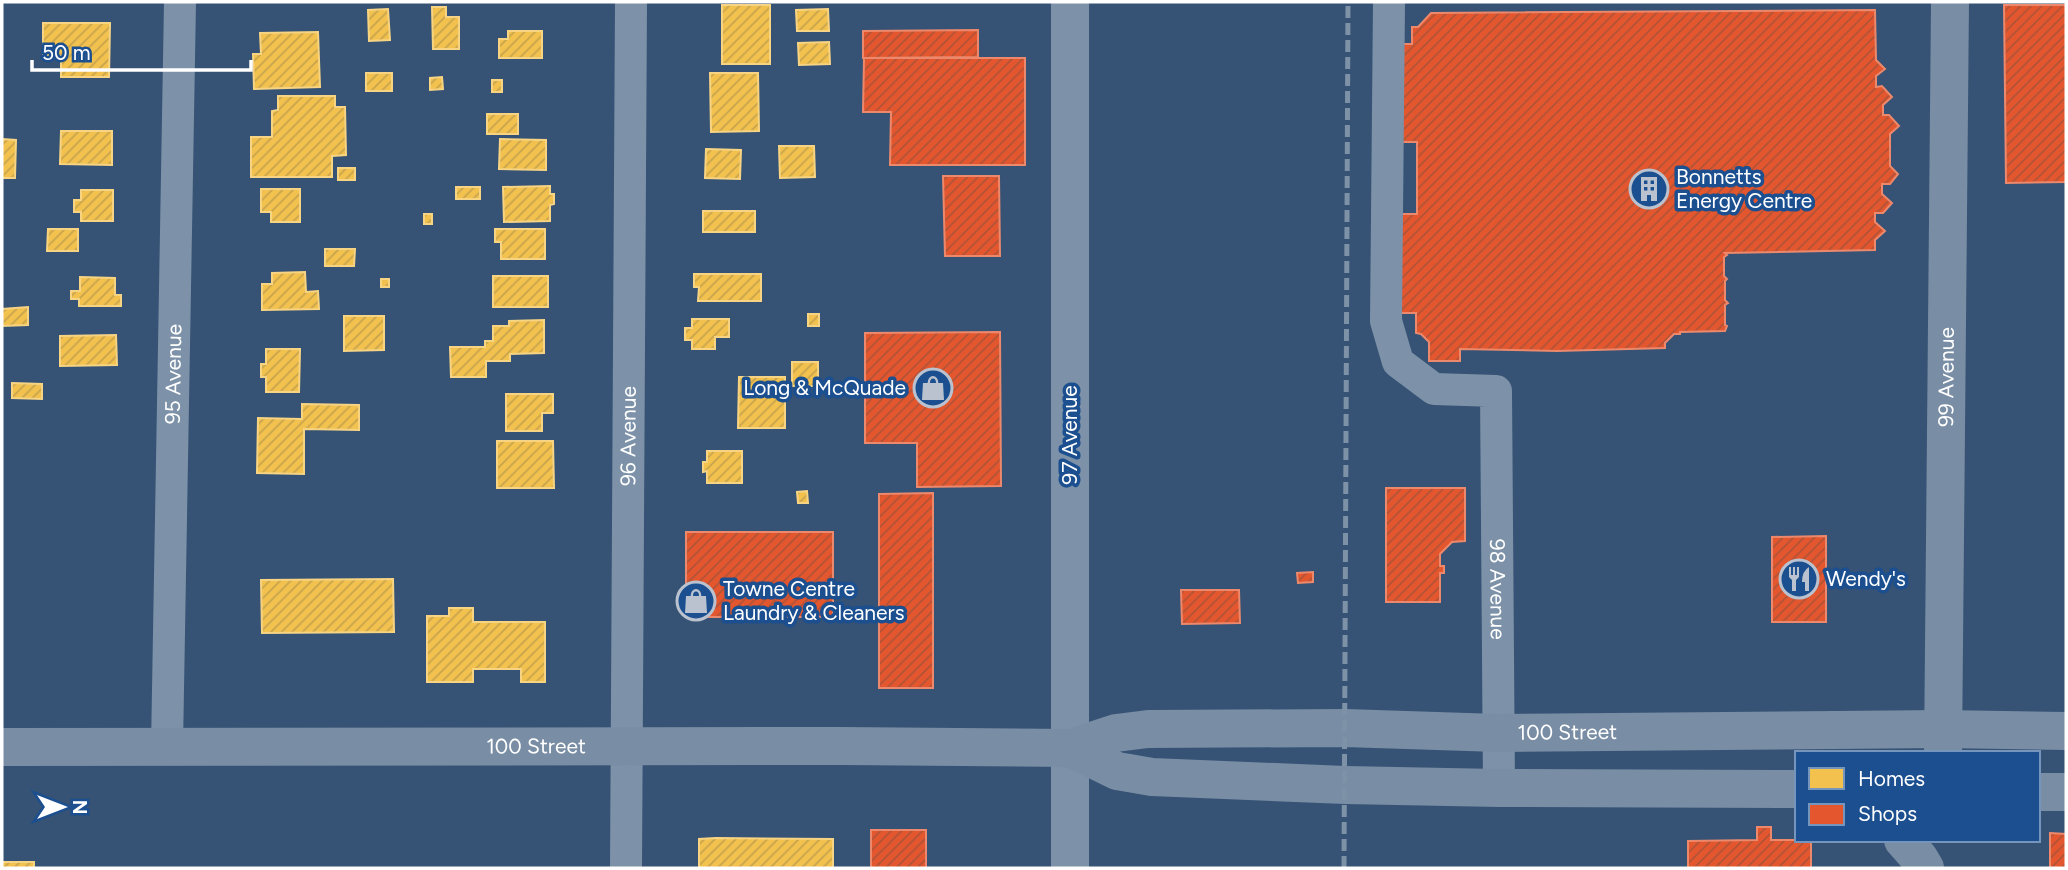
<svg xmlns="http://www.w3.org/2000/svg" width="2068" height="870" font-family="Figtree,sans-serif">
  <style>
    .homes { fill: url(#homes-hatch); stroke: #f6d483; stroke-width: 2 }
    .shops { fill: url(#shops-hatch); stroke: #ec896d; stroke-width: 2 }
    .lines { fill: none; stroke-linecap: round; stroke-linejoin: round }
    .minor { stroke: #7d92a8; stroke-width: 32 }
    .tertiary { stroke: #7d92a8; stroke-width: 38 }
    .secondary { stroke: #798da4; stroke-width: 38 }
    .rail { stroke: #7e92a7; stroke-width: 5; stroke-dasharray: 12 5; stroke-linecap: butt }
    .labels { text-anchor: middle; stroke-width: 7; stroke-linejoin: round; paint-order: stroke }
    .poi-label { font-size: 21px; fill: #fff; stroke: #1b4f8f; text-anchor: start }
    .street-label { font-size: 21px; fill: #fff; stroke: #1b4f8f }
  </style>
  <defs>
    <pattern id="homes-hatch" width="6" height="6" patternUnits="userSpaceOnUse" patternTransform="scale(1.75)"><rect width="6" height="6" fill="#f2c14e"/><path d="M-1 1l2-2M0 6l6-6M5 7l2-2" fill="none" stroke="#c8a44e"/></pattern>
    <pattern id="shops-hatch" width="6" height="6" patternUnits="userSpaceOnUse" patternTransform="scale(1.75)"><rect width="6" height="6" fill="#e4572e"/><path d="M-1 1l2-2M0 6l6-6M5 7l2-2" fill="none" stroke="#af5338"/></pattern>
  </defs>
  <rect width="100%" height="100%" fill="#365274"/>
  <g class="homes">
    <rect x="722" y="5" width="48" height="59"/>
    <polygon points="432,7 446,7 446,17 459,17 459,49 433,49"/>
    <polygon points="388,9 390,40 369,41 368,10"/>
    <polygon points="828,9 829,31 797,31 796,10"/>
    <polygon points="43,23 110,23 109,77 61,77 61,56 43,56"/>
    <polygon points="508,31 542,31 542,58 499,58 499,39 508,39"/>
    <polygon points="318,32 320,87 254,89 253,54 261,54 260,33"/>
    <polygon points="829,42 830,64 799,65 798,43"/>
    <rect x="366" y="73" width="26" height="18"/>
    <polygon points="710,73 758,73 759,131 711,132"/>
    <polygon points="442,77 443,89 430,90 430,78"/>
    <rect x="492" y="80" width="10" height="12"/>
    <polygon points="278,96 335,96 335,107 345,107 346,155 332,156 332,177 251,177 251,137 272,137 272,111 278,110"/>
    <rect x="487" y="114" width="31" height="20"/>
    <polygon points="61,131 112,131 112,165 60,164"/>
    <polygon points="2,139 16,140 15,178 2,178"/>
    <polygon points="500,139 546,140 546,170 499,169"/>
    <polygon points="779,146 814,146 815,177 780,178"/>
    <polygon points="706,149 741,150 740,179 705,178"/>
    <rect x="338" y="168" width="17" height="12"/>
    <polygon points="550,186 550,194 554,194 554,204 550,205 550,221 504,222 503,187"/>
    <rect x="456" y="187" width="24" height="12"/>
    <polygon points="261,189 300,189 300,222 271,222 271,212 261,212"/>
    <polygon points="81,190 113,190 113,221 81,221 81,212 74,212 74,200 81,200"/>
    <rect x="703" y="211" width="52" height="21"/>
    <rect x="424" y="214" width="8" height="10"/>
    <polygon points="48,229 78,229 78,251 47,251"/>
    <polygon points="495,229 545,229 545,259 501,259 501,242 495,242"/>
    <polygon points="325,249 355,249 354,266 325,266"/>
    <polygon points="305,272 306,292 318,291 319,309 262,310 262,284 272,284 272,273"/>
    <polygon points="694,274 761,274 761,301 698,301 699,287 694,287"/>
    <rect x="493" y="276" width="55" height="31"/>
    <polygon points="80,277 115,278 115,295 121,295 121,306 79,306 79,299 71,299 71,291 80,291"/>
    <rect x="381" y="279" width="8" height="8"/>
    <polygon points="28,307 28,325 2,326 2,309"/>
    <rect x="808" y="314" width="11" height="12"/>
    <polygon points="344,316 384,316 384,350 344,351"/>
    <polygon points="692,319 729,319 729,337 715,337 715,349 692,349 692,340 685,340 685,328 692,328"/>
    <polygon points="544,320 544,353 510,354 510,361 486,361 486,377 451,377 450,347 485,347 485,341 493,341 493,326 509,326 509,321"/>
    <polygon points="116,335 117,365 60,366 60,336"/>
    <polygon points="266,349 300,349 299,392 266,392 266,377 261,377 261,364 266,364"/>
    <rect x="792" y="362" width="26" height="24"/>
    <polygon points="739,377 785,377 785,428 738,428"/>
    <polygon points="12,383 42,384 42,399 12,398"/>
    <polygon points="506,394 553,394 553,413 542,413 542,431 506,431"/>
    <polygon points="302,404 359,405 359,430 304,429 304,474 257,473 258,418 302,419"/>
    <polygon points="497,441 553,441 554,488 497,488"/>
    <polygon points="707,451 742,451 742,483 707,483 707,471 703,472 703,462 707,462"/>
    <polygon points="807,491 808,503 798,503 797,492"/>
    <polygon points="393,579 394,632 262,633 261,580"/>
    <polygon points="449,608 473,608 473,622 545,622 545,682 521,682 521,669 473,669 473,682 427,682 427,616 449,616"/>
    <polygon points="716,838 833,839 833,868 699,868 699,839"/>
    <rect x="2" y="862" width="32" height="6"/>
  </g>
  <g class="shops">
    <polygon points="2004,5 2066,5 2066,182 2006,183"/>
    <polygon points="1875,10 1876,60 1885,69 1876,76 1876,87 1882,86 1892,97 1883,105 1883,115 1889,115 1899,126 1890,134 1890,166 1898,174 1890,184 1882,184 1882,194 1892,203 1883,213 1875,213 1875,222 1885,231 1875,240 1875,250 1725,253 1727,255 1724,257 1724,276 1727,279 1725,281 1725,300 1728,303 1725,305 1725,325 1727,326 1725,331 1680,332 1680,334 1674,334 1665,343 1665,348 1557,351 1460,349 1460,361 1429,361 1429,342 1421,334 1416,333 1416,313 1396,313 1397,214 1417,214 1417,142 1396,142 1396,44 1412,44 1412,27 1418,27 1431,13"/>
    <polygon points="978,30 978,57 863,58 863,31"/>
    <polygon points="864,58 1025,58 1025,165 890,165 891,112 863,112"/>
    <polygon points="943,176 999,176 1000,256 945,256"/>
    <polygon points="1000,332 1001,486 917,487 917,443 865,443 865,333"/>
    <polygon points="1386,488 1465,488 1465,541 1452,542 1440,554 1440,566 1444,566 1444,573 1440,573 1440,602 1386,602"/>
    <polygon points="933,493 933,688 879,688 879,494"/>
    <rect x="686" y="532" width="147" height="85"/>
    <polygon points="1826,536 1826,622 1772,622 1772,537"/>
    <polygon points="1313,572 1313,582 1298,583 1297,573"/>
    <polygon points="1181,590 1239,590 1240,623 1182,624"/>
    <polygon points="1757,827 1771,827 1771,840 1811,840 1811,868 1688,868 1688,841 1757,840"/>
    <rect x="871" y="830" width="55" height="38"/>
    <polygon points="2050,833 2066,834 2066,868 2050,868"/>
  </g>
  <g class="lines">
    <g class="minor">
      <path id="s1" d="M 1389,2 L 1386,321 L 1398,362 L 1434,389 L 1496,391 L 1499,788"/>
      <path id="s2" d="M 167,747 L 180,2"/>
      <path id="s3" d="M 626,868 L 631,2"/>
    </g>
    <polyline class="tertiary" points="1070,2 1070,868"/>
    <g class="secondary">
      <path id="s4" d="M 2,747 L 843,746 L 1070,748 L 1116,733 L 1148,729 L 1345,728 L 1498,733 L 1943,729 L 2066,731"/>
      <polyline points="1070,748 1117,771 1152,777 1345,785 1499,788 1797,789"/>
      <path id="s5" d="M 1943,753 L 1950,2"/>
      <polyline points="2038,792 2066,792"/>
      <polyline points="1903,840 1919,858 1925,868"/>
    </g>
    <polyline class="rail" points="1344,868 1348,2"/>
  </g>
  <defs>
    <symbol id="building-ring" viewBox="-11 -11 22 22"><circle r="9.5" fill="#1b4f8f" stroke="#b9c2ce" stroke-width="1.5"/><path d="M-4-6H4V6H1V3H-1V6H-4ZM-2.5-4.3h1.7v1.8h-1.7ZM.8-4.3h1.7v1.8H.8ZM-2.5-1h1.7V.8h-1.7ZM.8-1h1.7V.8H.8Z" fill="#b9c2ce"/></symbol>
    <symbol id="shop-ring" viewBox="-11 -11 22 22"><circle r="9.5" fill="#1b4f8f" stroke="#b9c2ce" stroke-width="1.5"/><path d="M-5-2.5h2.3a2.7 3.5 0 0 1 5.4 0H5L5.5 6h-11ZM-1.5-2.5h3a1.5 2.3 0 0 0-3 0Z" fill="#b9c2ce"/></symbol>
    <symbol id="restaurant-ring" viewBox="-11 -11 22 22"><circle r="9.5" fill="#1b4f8f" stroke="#b9c2ce" stroke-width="1.5"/><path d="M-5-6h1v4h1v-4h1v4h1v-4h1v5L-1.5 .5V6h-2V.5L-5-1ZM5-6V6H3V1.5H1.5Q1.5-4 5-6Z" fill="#b9c2ce"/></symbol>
  </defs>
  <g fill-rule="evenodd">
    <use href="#building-ring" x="1627" y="167" width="44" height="44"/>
    <use href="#shop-ring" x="911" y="366" width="44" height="44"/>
    <use href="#restaurant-ring" x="1777" y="557" width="44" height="44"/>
    <use href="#shop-ring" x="674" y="579" width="44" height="44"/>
  </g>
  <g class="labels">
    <g class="poi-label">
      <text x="1676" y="184">Bonnetts<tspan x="1676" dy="24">Energy Centre</tspan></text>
      <text x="906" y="395" text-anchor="end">Long &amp; McQuade</text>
      <text x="1826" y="586">Wendy's</text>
      <text x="723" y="596">Towne Centre<tspan x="723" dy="24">Laundry &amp; Cleaners</tspan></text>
    </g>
    <g class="street-label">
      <text dy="7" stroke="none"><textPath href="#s2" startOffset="373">95 Avenue</textPath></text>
      <text dy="7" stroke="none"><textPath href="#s5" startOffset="376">99 Avenue</textPath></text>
      <text dy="7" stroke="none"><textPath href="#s3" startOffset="432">96 Avenue</textPath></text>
      <text transform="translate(1070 435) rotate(-90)" y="7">97 Avenue</text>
      <text dy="7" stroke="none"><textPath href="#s1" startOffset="667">98 Avenue</textPath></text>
      <text dy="7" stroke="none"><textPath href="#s4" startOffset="1568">100 Street</textPath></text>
      <text dy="7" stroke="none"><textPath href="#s4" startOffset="534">100 Street</textPath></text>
    </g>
  </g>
  <rect width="2068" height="870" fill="none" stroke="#ffffff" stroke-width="7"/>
  <rect x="1795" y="751" width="245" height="91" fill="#1b4f8f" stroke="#7695bc" stroke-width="2"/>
  <rect x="1809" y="768" width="35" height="21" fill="#f2c14e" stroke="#7695bc" stroke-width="2"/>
  <text x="1858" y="786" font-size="21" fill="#ffffff">Homes</text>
  <rect x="1809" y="804" width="35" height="21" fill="#e4572e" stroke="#7695bc" stroke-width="2"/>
  <text x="1858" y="821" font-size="21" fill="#ffffff">Shops</text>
  <g transform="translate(63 807) rotate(90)" stroke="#1b4f8f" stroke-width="5" paint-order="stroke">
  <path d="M0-5L12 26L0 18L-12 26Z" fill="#ffffff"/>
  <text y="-10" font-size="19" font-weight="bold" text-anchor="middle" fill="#ffffff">N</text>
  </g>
  <path d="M32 60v10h219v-10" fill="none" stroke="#ffffff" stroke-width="3.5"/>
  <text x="42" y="60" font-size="21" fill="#ffffff" stroke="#1b4f8f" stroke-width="5" paint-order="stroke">50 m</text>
</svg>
